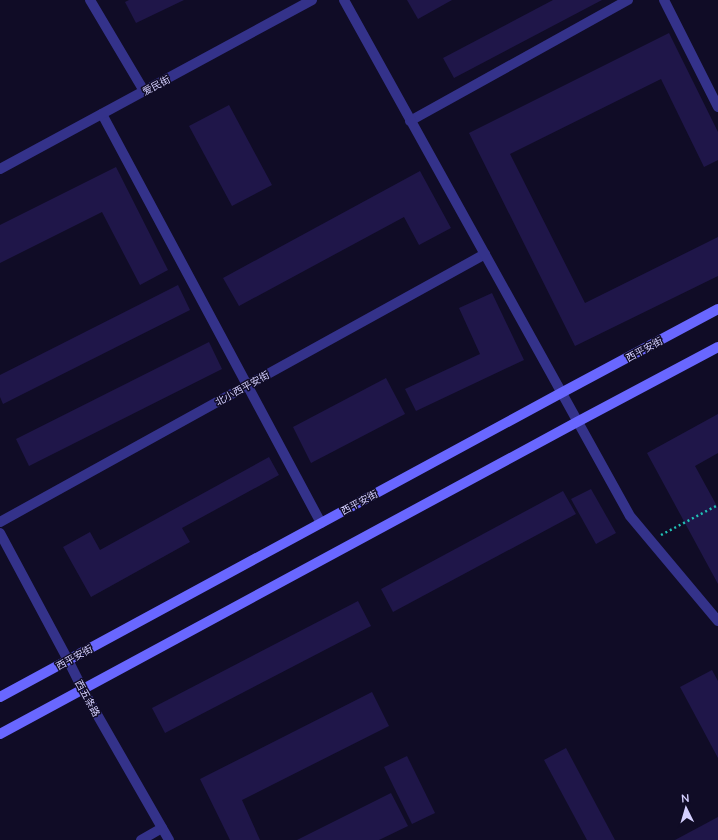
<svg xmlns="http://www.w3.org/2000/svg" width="718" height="840" font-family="'Nunito Sans','Noto Sans SC',sans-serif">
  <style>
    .building { fill: #1f1649 }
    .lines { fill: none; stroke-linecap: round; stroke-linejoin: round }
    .path { stroke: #21c3b7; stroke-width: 2.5; stroke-dasharray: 2 3; stroke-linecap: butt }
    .minor { stroke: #34328a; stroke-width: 10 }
    .tertiary { stroke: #34328a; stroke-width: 10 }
    .secondary { stroke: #6967ff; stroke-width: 10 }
    .labels { text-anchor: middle; stroke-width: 3; stroke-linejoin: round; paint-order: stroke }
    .street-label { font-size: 10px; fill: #d5d0ff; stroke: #100c26 }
  </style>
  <rect width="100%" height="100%" fill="#100c26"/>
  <g class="building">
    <polygon points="129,0 184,0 136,23 125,2"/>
    <polygon points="407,0 452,0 418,19"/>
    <polygon points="553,0 602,0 454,78 443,58"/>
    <polygon points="669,33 718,132 718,160 704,167 661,79 510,154 585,303 718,237 718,276 575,346 469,133"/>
    <polygon points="229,105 272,185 232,206 189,126"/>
    <polygon points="116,167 168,270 140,285 102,212 0,263 0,225"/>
    <polygon points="420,171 451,228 419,245 404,217 239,306 223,278"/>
    <polygon points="178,285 190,310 3,404 0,397 0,375"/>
    <polygon points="492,293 524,360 416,411 405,389 480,354 459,308"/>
    <polygon points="209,342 222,369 29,466 16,439"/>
    <polygon points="386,378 405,414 311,463 293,427"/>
    <polygon points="718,414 718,453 695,466 718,508 718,584 647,453"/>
    <polygon points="269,457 279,475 182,528 190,542 91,597 63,547 90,532 100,550"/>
    <polygon points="591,489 616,533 596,544 571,499"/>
    <polygon points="563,491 576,514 393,612 381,589"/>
    <polygon points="358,601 371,626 165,733 152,708"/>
    <polygon points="712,670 718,681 718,758 680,687"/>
    <polygon points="372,692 389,726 242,800 260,840 230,840 200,779"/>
    <polygon points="566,748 615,840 587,840 544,760"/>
    <polygon points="407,756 435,813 412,824 384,767"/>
    <polygon points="391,793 408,826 379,840 297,840"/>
    <polygon points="718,817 718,840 675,840"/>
  </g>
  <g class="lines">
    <polyline class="path" points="661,535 718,505"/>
    <g class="minor">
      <polyline points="90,0 144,91"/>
      <polyline points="664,0 718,107"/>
      <polyline points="102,114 321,523"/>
      <polyline points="410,121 628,0"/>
      <polyline points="0,522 485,254"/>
      <polyline points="141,840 162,828"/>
    </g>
    <g class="tertiary">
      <polyline points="344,0 630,516 718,621"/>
      <polyline points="0,169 312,0"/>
      <polyline points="0,533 68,660 83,690 169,840"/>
    </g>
    <g class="secondary">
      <polyline points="0,697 561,393 718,309"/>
      <polyline points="0,734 577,422 718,347"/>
    </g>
  </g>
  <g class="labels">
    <g class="street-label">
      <text transform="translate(156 85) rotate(-28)" y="4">爱民街</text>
      <text transform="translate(644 349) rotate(-28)" y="4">西平安街</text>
      <text transform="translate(242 388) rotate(-29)" y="4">北小西平安街</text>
      <text transform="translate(359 502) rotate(-28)" y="4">西平安街</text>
      <text transform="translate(74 657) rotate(-29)" y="4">西平安街</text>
      <text transform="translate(88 698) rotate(61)" y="4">西五条路</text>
    </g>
  </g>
  <g transform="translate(686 808) rotate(355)" stroke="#100c26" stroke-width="3" paint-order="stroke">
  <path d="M0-3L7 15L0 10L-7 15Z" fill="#d5d0ff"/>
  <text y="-6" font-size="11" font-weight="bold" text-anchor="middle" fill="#d5d0ff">N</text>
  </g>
</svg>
